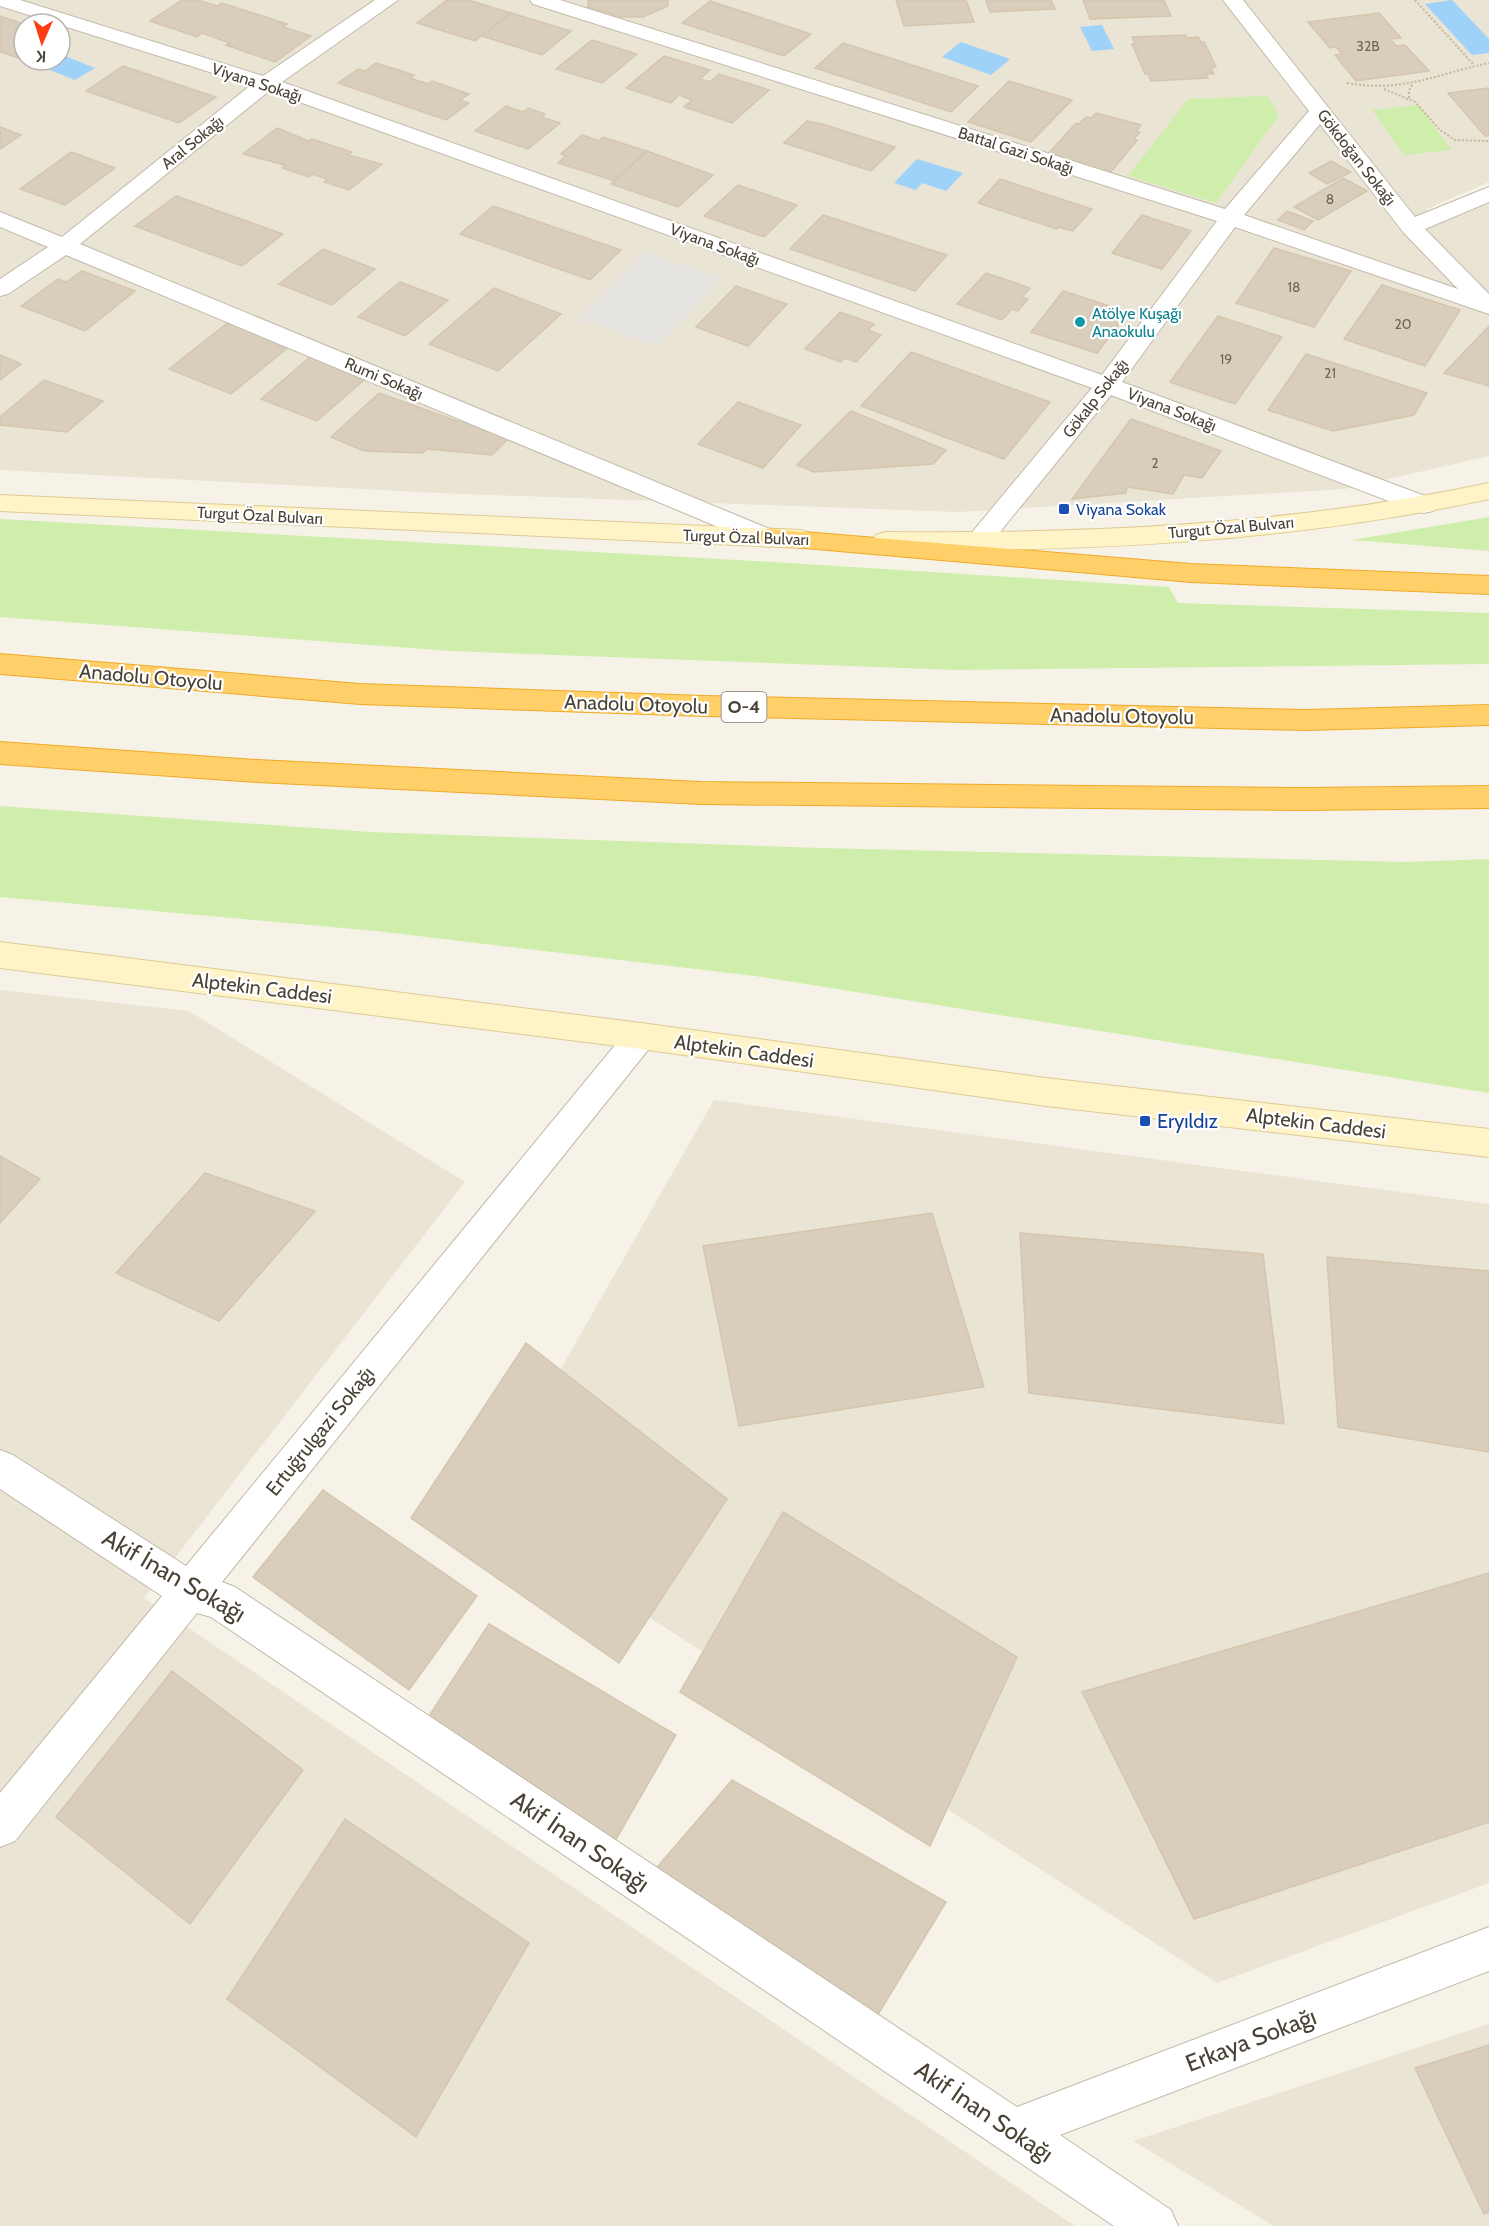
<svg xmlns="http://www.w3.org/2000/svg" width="1489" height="2226" font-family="Cabin,sans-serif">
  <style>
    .residential { fill: #eae4d5; fill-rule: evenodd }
    .green { fill: #cfeeac }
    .parking { fill: #e6e4e0 }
    .water { fill: #9ed2f9 }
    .building { fill: #d9cebc; stroke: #d4c6ae; stroke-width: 1.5 }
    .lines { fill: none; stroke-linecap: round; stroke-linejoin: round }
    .street-casing { stroke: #c2baa9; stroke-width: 2 }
    .secondary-casing { stroke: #decb94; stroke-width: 2 }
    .highway-casing { stroke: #efaa28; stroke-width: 2 }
    .path { stroke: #c6b798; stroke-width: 2; stroke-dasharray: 2 2; stroke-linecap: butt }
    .street { fill: #fff; fill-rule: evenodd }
    .secondary { fill: #fff3c8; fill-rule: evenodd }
    .highway { fill: #ffd069; fill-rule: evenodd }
    .culture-dot { fill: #0f9aa8; stroke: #fff; stroke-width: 2 }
    .transit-dot { fill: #1a4fb4; stroke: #fff; stroke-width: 2 }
    .labels { text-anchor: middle; stroke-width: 4.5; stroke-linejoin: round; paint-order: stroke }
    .far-number-label { font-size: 14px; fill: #6e6557 }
    .far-street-label { font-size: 16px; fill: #4a4235; stroke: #fff }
    .far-culture-label { font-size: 16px; fill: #0d838f; stroke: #fff; text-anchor: start }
    .far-transit-label { font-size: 16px; fill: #164399; stroke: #fff; text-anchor: start }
    .shield { fill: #fff; stroke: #807b72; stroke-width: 1.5 }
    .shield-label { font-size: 18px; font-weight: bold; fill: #4a4235 }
    .street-label { font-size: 20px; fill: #4a4235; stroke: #fff }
    .transit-label { font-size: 20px; fill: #164399; stroke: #fff; text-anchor: start }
    .near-street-label { font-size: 24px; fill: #4a4235; stroke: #fff }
  </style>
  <rect width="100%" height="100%" fill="#f6f2e8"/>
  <g class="residential">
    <path d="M 0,0 L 1489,0 L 1489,182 L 1427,209 L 1432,224 L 1489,202 L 1489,456 L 1345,489 L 958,512 L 438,493 L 0,470 ZM 24,24 L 60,24 L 60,60 L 24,60 Z"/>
    <polygon points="0,990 189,1011 465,1182 144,1598 1075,2226 0,2226"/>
    <polygon points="714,1100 1489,1204 1489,1883 1217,1983 481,1509"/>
    <polygon points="1489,2024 1489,2226 1274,2226 1133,2141"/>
  </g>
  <g class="green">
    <polygon points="1268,96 1279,115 1216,203 1128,176 1188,99"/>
    <polygon points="1418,105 1452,150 1404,155 1372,110"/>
    <polygon points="1489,517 1489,551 1352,540"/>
    <polygon points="0,519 773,562 1169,587 1178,603 1489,613 1489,664 956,670 451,651 0,617"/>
    <polygon points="0,806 370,832 821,848 1406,862 1489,859 1489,1093 755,976 376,931 0,897"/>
  </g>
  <polygon class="parking" points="645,252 723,277 658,346 578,319"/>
  <g class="water">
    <polygon points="1452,0 1489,39 1489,53 1472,55 1425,4"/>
    <polygon points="1102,25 1114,49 1092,51 1080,27"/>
    <polygon points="961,42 1010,59 991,75 942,57"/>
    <polygon points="60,54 95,68 75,80 37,65 45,60 60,60"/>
    <polygon points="917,159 963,173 946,191 922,183 916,190 894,183"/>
  </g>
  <g class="building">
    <polygon points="182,0 198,0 217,6 222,3 287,24 283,27 311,36 275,62 226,45 230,43 202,33 197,37 150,21"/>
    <polygon points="447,0 468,0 511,13 475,41 417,23"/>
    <polygon points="588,0 668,0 668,6 643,17 621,17 588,7"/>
    <polygon points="896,0 966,0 974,22 904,26"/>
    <polygon points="986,0 1051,0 1055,9 990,12"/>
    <polygon points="1083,0 1164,0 1171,16 1090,19"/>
    <polygon points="710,1 811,34 784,56 682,23"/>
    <polygon points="511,13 571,31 542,55 482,36"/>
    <polygon points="1379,13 1401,38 1390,39 1396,46 1405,45 1429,71 1356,81 1335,55 1342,54 1336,47 1330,48 1308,22"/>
    <polygon points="0,16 24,24 24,60 34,60 31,62 0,52"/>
    <polygon points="1186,35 1187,38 1198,37 1201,42 1204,42 1216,67 1211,67 1214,74 1206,74 1208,78 1151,81 1148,74 1145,74 1132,44 1135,44 1132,37"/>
    <polygon points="592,40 637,54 602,83 556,69"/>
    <polygon points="843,43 978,86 951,112 815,68"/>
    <polygon points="664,56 710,70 700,79 710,82 719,74 769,90 732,123 684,107 692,100 679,95 671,103 626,88"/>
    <polygon points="376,63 414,75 410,78 428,84 432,81 469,94 460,100 469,103 446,120 338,83 358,69 365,71"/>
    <polygon points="123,66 216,97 179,123 86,91"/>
    <polygon points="1009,81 1072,100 1031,142 968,122"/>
    <polygon points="1489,88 1489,136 1485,136 1448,93"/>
    <polygon points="506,106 523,112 528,108 545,114 541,117 560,123 528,149 475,131"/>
    <polygon points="1096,113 1141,125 1136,131 1140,132 1134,139 1137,140 1110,173 1048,154 1076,123 1079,124 1086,117 1091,118"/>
    <polygon points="807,121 822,124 895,147 871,171 784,143"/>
    <polygon points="0,127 21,135 0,149"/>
    <polygon points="277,128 309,141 312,139 352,152 348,155 382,164 349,190 324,182 327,179 312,174 309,177 282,168 285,165 243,154"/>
    <polygon points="582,135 599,141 603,137 647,151 615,181 558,163 566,156 561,154"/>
    <polygon points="647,151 713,175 678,207 611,184"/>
    <polygon points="71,152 115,168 65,205 20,189"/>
    <polygon points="1331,161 1351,172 1327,184 1309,173"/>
    <polygon points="1343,178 1367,191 1318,220 1294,207"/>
    <polygon points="1000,179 1092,209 1073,231 1058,227 1057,229 978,203"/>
    <polygon points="738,185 797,205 764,237 704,216"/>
    <polygon points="176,196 283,234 242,266 135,226"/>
    <polygon points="493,206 621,250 590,280 460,234"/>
    <polygon points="1287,211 1313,221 1304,230 1278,220"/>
    <polygon points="823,215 947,255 915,291 790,249"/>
    <polygon points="1142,215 1191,231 1162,269 1112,253"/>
    <polygon points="1274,248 1351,271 1314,327 1236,303"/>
    <polygon points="323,249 375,269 332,305 279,284"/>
    <polygon points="82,271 135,291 85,331 21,306 58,279 66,282"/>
    <polygon points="986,273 1030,288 1022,297 1028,299 1018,311 1012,309 1002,320 957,304"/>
    <polygon points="400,282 448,300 405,336 358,317"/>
    <polygon points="1382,285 1460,310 1425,366 1344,339"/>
    <polygon points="736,286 787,304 748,346 696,327"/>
    <polygon points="494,288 561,314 498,371 429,344"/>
    <polygon points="1063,291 1128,312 1097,353 1031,332"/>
    <polygon points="840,312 874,324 868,330 881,335 856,362 844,358 841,362 805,349"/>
    <polygon points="1218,316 1282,337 1235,404 1170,382"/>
    <polygon points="230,321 291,345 231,394 169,369"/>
    <polygon points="1489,326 1489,386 1444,373"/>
    <polygon points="911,352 1050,402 1004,459 861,406"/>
    <polygon points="1306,354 1427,393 1414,415 1333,431 1268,410"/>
    <polygon points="0,355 21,364 0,380"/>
    <polygon points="310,357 365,379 317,421 261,399"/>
    <polygon points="44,380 103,401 67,432 0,425 0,417"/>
    <polygon points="379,393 457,421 464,417 512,435 492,455 427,449 423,453 364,451 331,437"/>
    <polygon points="738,402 801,425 763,468 698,444"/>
    <polygon points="851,411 946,450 933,464 814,472 797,465"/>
    <polygon points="1131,419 1221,451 1202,478 1184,475 1173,494 1127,487 1126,493 1072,499"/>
    <polygon points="0,1156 40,1179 0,1223"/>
    <polygon points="205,1173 315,1211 219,1321 116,1273"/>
    <polygon points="932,1213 984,1387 739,1426 703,1246"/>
    <polygon points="1020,1233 1263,1254 1284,1424 1029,1393"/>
    <polygon points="1327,1257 1489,1271 1489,1452 1338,1427"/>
    <polygon points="526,1343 727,1499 619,1663 411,1518"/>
    <polygon points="323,1490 477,1596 409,1690 253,1577"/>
    <polygon points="783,1512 1017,1657 930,1846 680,1692"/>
    <polygon points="1489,1573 1489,1822 1194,1919 1082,1692"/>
    <polygon points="489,1624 676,1735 614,1843 429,1716"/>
    <polygon points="172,1671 303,1770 190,1924 56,1817"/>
    <polygon points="732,1780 946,1902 876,2018 652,1873"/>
    <polygon points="345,1819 529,1943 416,2137 227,1999"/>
    <polygon points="1489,2045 1489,2212 1484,2214 1415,2068"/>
  </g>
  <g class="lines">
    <defs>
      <g id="street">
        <path d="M 0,0 L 20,0 L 263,76 L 375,0 L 398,0 L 282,82 L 1102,375 L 1217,221 L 533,4 L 530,0 L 560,0 L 1225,209 L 1309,111 L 1223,0 L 1243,0 L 1415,217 L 1489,187 L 1489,202 L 1425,229 L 1489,294 L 1489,314 L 1235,227 L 1122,382 L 1433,499 L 1437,505 L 1433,511 L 1424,513 L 1415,511 L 1111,395 L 987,548 L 978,551 L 969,548 L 965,542 L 969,536 L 1092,388 L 269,91 L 80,244 L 777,532 L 781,538 L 777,544 L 768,547 L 759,544 L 66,255 L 8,294 L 0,296 L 0,279 L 48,247 L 0,227 L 0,212 L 62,237 L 251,85 L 0,6 ZM 1320,124 L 1403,232 L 1458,289 L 1244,215 Z"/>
        <polygon points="641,1023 652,1027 657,1036 652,1045 222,1582 235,1587 1017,2107 1489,1927 1489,1971 1060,2135 1171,2210 1178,2226 1114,2226 211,1617 197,1613 15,1841 0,1847 0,1793 162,1596 0,1489 0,1450 13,1455 186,1566 630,1027"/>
      </g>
      <g id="secondary">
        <path d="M 1489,483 L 1489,499 C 1291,542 1087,552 885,550 L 876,547 L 872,541 L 876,535 L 885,532 C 1087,534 1291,525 1489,483 Z"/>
        <polygon points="0,495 801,530 810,533 814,539 810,545 801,548 0,511"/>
        <polygon points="0,942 641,1023 1046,1078 1489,1129 1489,1157 1046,1106 641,1049 0,968"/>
      </g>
      <g id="highway">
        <polygon points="768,529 1191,564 1489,576 1489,594 1191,582 759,544 755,538 759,532"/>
        <polygon points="0,654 360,684 705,696 1307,710 1489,705 1489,725 1307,730 705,716 360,704 0,674"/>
        <polygon points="0,742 257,760 701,782 1304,788 1489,786 1489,808 1304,810 701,804 257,782 0,764"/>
      </g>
    </defs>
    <use href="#street" class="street-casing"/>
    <use href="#secondary" class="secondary-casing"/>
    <use href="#highway" class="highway-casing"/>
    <g class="path">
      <polyline points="1415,0 1474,65"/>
      <path d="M 1347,83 C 1403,93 1436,74 1489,63"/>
      <polyline points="1384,89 1415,102 1440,130 1455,140 1489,141"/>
      <polyline points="1409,98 1409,90 1413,84"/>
    </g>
    <use href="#street" class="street"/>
    <use href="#secondary" class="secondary"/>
    <use href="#highway" class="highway"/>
  </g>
  <circle class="culture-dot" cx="1080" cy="322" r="6"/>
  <g class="transit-dot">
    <rect x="1058" y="503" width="12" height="12" rx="3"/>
    <rect x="1139" y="1115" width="12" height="12" rx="3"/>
  </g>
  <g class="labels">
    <g class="far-number-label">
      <text x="1368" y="51">32B</text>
      <text x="1330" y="204">8</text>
      <text x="1294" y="292">18</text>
      <text x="1403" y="329">20</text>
      <text x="1226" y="364">19</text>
      <text x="1330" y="378">21</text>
      <text x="1155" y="468">2</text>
    </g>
    <g class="far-street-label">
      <text transform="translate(257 82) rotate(18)" y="6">Viyana Sokağı</text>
      <text transform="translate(192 142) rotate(-39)" y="6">Aral Sokağı</text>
      <text transform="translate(1016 150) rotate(18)" y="6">Battal Gazi Sokağı</text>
      <text transform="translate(1357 157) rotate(52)" y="6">Gökdoğan Sokağı</text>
      <text transform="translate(715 244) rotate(20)" y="6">Viyana Sokağı</text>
      <text transform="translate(384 378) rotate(23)" y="6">Rumi Sokağı</text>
      <text transform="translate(1095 398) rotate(-52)" y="6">Gökalp Sokağı</text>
      <text transform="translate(1172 409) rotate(21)" y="6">Viyana Sokağı</text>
      <text transform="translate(260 515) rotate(3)" y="6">Turgut Özal Bulvarı</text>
      <text transform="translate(1231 527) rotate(-5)" y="6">Turgut Özal Bulvarı</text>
      <text transform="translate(746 537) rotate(2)" y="6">Turgut Özal Bulvarı</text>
    </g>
    <g class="far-culture-label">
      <text x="1092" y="319">Atölye Kuşağı<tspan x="1092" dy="18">Anaokulu</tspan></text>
    </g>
    <g class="far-transit-label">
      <text x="1076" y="515">Viyana Sokak</text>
    </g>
    <rect class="shield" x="721.5" y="692" width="45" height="30" rx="4.5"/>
    <g class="shield-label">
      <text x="744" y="713">O-4</text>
    </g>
    <g class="street-label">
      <text transform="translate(151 677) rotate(5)" y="7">Anadolu Otoyolu</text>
      <text transform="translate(636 704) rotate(2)" y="7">Anadolu Otoyolu</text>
      <text transform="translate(1122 716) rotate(1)" y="7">Anadolu Otoyolu</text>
      <text transform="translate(262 988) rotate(7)" y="7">Alptekin Caddesi</text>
      <text transform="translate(744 1051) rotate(8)" y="7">Alptekin Caddesi</text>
      <text transform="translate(1316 1123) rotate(7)" y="7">Alptekin Caddesi</text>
      <text transform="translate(320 1431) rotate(-51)" y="7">Ertuğrulgazi Sokağı</text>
    </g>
    <g class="transit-label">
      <text x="1157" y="1128">Eryıldız</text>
    </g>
    <g class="near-street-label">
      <text transform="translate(174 1576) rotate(30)" y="8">Akif İnan Sokağı</text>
      <text transform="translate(580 1842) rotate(34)" y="8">Akif İnan Sokağı</text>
      <text transform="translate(1251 2040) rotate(-21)" y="8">Erkaya Sokağı</text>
      <text transform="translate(984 2112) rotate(34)" y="8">Akif İnan Sokağı</text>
    </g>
  </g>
  <g transform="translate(42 42) rotate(183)"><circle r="28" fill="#ffffff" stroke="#b7b3ae" stroke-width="1.5"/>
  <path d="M0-4.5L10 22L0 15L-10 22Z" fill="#ff3d15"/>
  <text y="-9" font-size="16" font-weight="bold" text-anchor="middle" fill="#4a4235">K</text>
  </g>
</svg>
